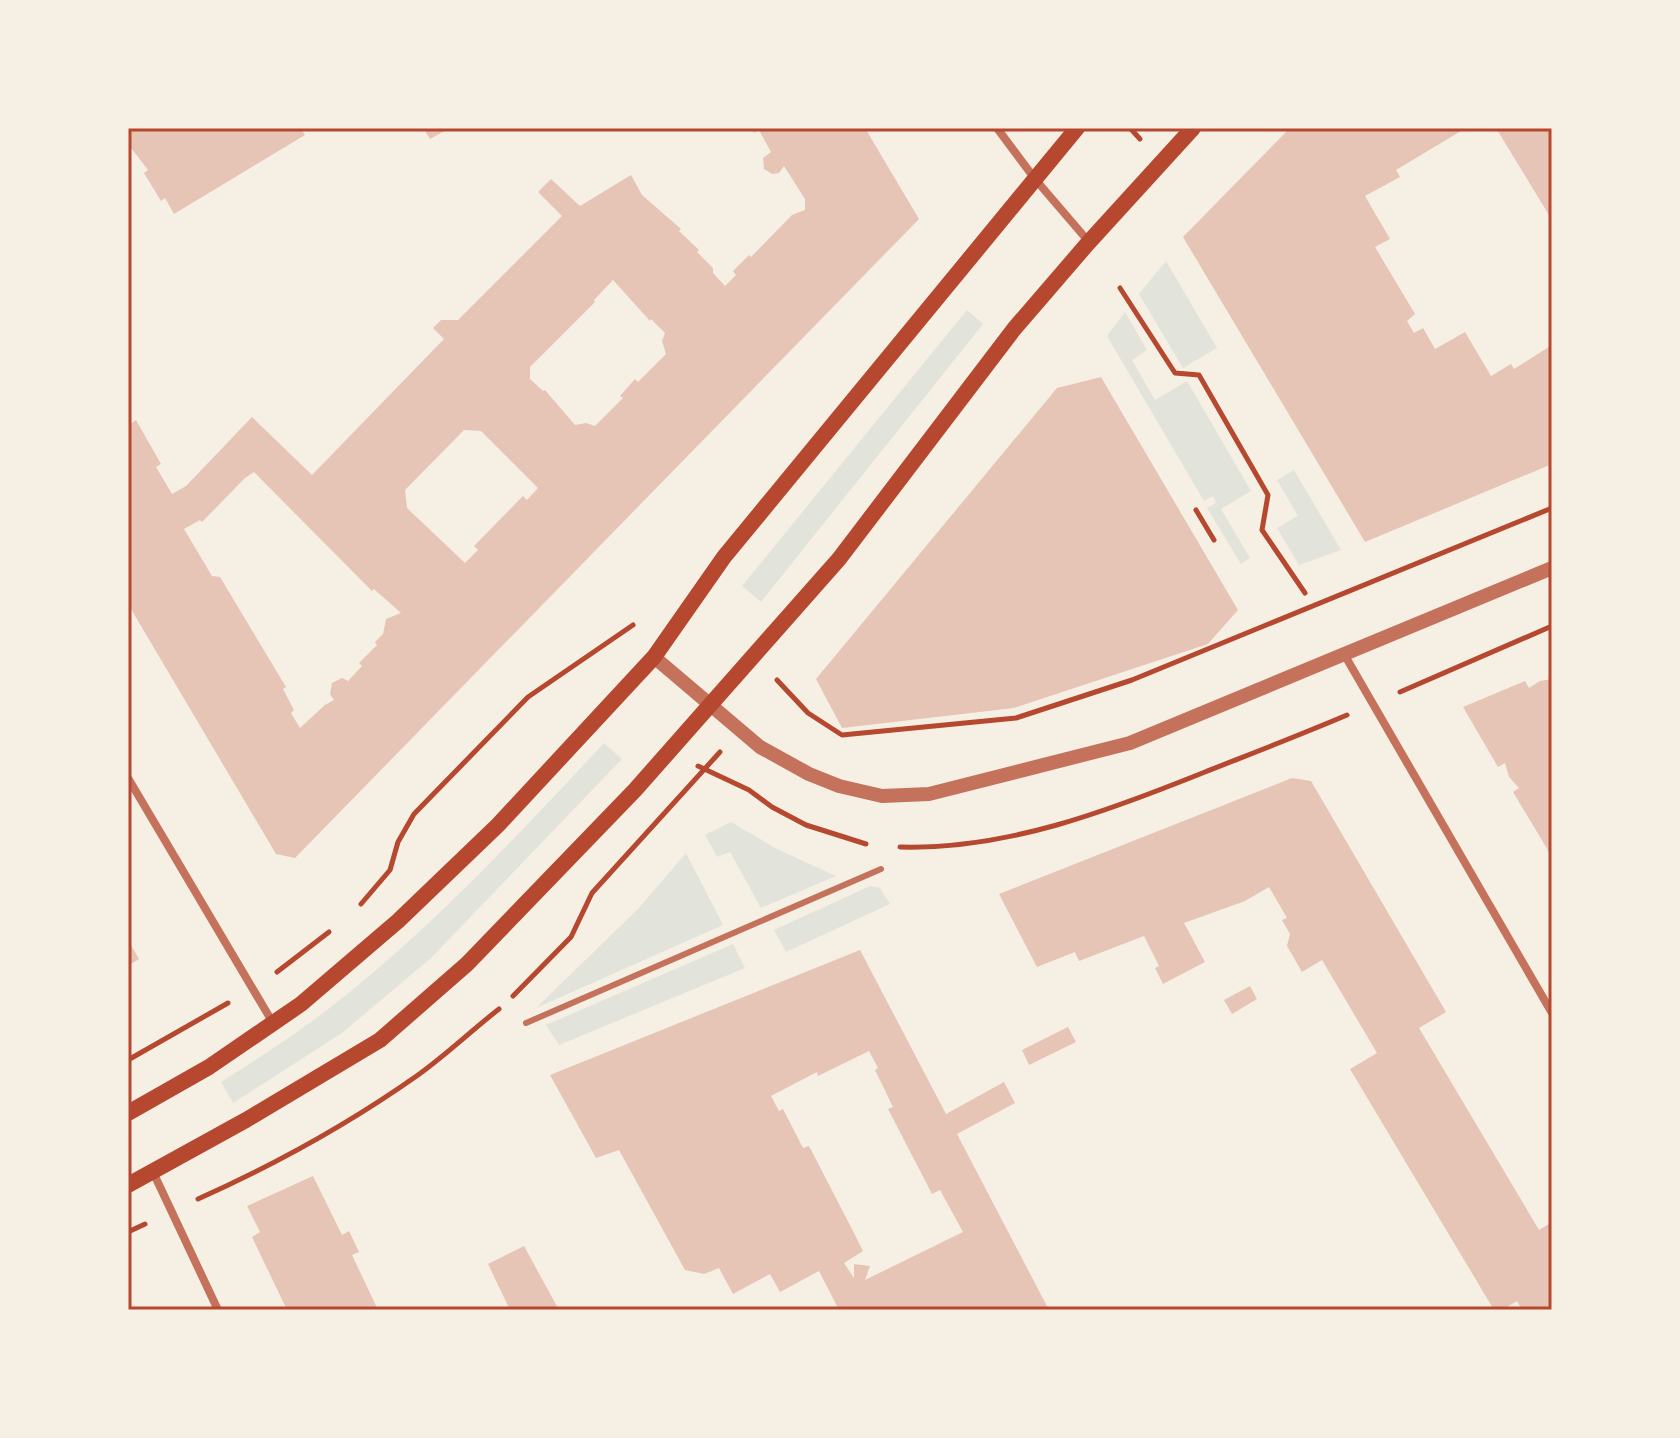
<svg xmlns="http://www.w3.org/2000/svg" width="1680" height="1438" font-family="'Open Sans',sans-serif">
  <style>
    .green { fill: #e2e4dc }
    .building { fill: #e6c5b7; fill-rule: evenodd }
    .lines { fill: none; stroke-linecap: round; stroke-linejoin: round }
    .path { stroke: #b5482f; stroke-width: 5 }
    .service { stroke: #c5725c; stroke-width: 6 }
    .minor { stroke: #c5725c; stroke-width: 8 }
    .tertiary { stroke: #c5725c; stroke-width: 14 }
    .secondary { stroke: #b5482f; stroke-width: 16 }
    .neatline { fill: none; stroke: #b5482f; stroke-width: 3 }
  </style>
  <rect width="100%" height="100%" fill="#f6efe4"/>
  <g class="green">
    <polygon points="1166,261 1217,348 1183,368 1139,294"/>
    <polygon points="967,310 983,324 761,602 742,586"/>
    <polygon points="1125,312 1147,350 1132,360 1155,400 1187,381 1251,491 1221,509 1250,558 1241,564 1207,508 1216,503 1213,496 1204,501 1107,336"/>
    <polygon points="1294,470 1341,550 1299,565 1277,528 1298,516 1277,480"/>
    <path d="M 604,743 L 622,759 L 431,958 L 342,1033 L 233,1103 L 221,1082 C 257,1059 293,1036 327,1010 C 428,932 517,836 604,743 Z"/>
    <polygon points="731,822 777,849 836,876 761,908 730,852 717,857 705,835"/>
    <polygon points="686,853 723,925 536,1008 639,908"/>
    <polygon points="870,886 880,888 890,904 786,952 774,930"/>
    <polygon points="733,944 745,968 559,1045 546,1025"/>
  </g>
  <g class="building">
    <polygon points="128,128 300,128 305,135 174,214 165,198 161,201 144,173 148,170 128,144"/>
    <polygon points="423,128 450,128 430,139"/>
    <path d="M 751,128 L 865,128 L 919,219 L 295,858 L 276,854 L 128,604 L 128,420 L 130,424 L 136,420 L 161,464 L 156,467 L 172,494 L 186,486 L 252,417 L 312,475 L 444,339 L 433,328 L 441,320 L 458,320 L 562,216 L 538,192 L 551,179 L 580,206 L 631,175 L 642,195 L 681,229 L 679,231 L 699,250 L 697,252 L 713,268 L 713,273 L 725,286 L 736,275 L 733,271 L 749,255 L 751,257 L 792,215 L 805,210 L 805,199 L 784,166 L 779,173 L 772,174 L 764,169 L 763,158 L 771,152 L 759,130 L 754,133 ZM 613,280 L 650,321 L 651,319 L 665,333 L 662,341 L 666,354 L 638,382 L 635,379 L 620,396 L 623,398 L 595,426 L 586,423 L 575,425 L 545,390 L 543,391 L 530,379 L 530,367 L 595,302 L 594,300 ZM 464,430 L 481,431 L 538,488 L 527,500 L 523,496 L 474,546 L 478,550 L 465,563 L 407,508 L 405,490 ZM 254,472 L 372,591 L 374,589 L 401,613 L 386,619 L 383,634 L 375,642 L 377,645 L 359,663 L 362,666 L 348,681 L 342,678 L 332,683 L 330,694 L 334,700 L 325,705 L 300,728 L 291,713 L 294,710 L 283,689 L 286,687 L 220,577 L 212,576 L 184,529 L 200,520 L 202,522 L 245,478 Z"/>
    <polygon points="1290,128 1466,128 1396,170 1400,177 1365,196 1390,239 1375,247 1415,314 1407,321 1414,333 1423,328 1435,349 1465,332 1491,376 1511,364 1514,369 1552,345 1552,464 1365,542 1183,237"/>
    <polygon points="1496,128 1552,128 1552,220"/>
    <polygon points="1101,377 1238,610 1208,644 1014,708 842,728 816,679 1057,388"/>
    <polygon points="1552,679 1552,857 1513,792 1519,788 1509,777 1505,763 1498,767 1463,707 1525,681 1529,688 1540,681"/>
    <polygon points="1292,778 1311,781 1446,1012 1419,1028 1539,1230 1552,1222 1552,1310 1522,1310 1517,1301 1502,1310 1494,1310 1350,1069 1377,1053 1322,960 1302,972 1287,946 1290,934 1282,920 1287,918 1269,887 1245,901 1184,923 1205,962 1163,984 1155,968 1159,966 1144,936 1079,961 1075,952 1037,967 999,894"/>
    <polygon points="128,940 139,959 128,966"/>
    <path d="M 860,950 L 946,1114 L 1004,1082 L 1015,1103 L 957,1134 L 1049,1310 L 839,1310 L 819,1271 L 780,1292 L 770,1274 L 733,1294 L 719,1268 L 704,1274 L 685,1270 L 619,1150 L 596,1158 L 550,1075 ZM 869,1051 L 878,1068 L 875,1070 L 893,1107 L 888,1109 L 932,1194 L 940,1190 L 963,1232 L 865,1280 L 870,1266 L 854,1264 L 854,1278 L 844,1263 L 863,1251 L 853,1231 L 809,1146 L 803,1148 L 783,1109 L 779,1111 L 771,1096 L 817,1072 L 818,1076 Z"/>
    <polygon points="1250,986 1257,999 1232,1014 1224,1000"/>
    <polygon points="1068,1027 1076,1042 1029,1065 1022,1050"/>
    <polygon points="313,1176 342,1235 349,1231 359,1252 352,1255 378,1310 287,1310 252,1237 260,1232 247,1206"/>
    <polygon points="524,1246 559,1310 510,1310 488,1264"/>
  </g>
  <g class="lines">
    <g class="path">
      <polyline points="1130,128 1140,139"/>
      <polyline points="1120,288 1175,373 1199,375 1268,495 1262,530 1305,593"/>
      <polyline points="1196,510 1214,540"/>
      <polyline points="777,680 808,713 842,735 1016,718 1132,680 1552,508"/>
      <polyline points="1400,692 1552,626"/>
      <polyline points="698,766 749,790 772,807 806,825 866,844"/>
      <path d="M 900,847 C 1006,850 1108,811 1205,772 C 1253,753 1300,735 1347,715"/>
      <polyline points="361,904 390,870 398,842 414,814 528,697 633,625"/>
      <polyline points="277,972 329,932"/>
      <polyline points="513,996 571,937 592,893 720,752"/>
      <polyline points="128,1060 228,1003"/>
      <path d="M 198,1199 C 274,1165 350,1123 418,1075 C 446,1055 472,1030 499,1009"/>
      <polyline points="128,1232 145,1224"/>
    </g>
    <polyline class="service" points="526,1023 881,869"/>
    <g class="minor">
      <polyline points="997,128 1035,179 1089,242"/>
      <polyline points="1344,654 1552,1013"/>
      <polyline points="128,778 273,1023"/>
      <polyline points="153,1172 218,1310"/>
    </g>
    <polyline class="tertiary" points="654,657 760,747 809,774 839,786 882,796 929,794 1130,743 1552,568"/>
    <g class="secondary">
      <polyline points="128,1113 209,1067 301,1004 398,921 498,825 654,657 724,557 1077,128"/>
      <polyline points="128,1185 246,1120 380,1040 467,964 635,790 839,559 1014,329 1089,242 1193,128"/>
    </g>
  </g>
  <rect width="1680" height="1438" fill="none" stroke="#f6efe4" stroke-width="260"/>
  <rect x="130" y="130" width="1420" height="1178" class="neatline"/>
</svg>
